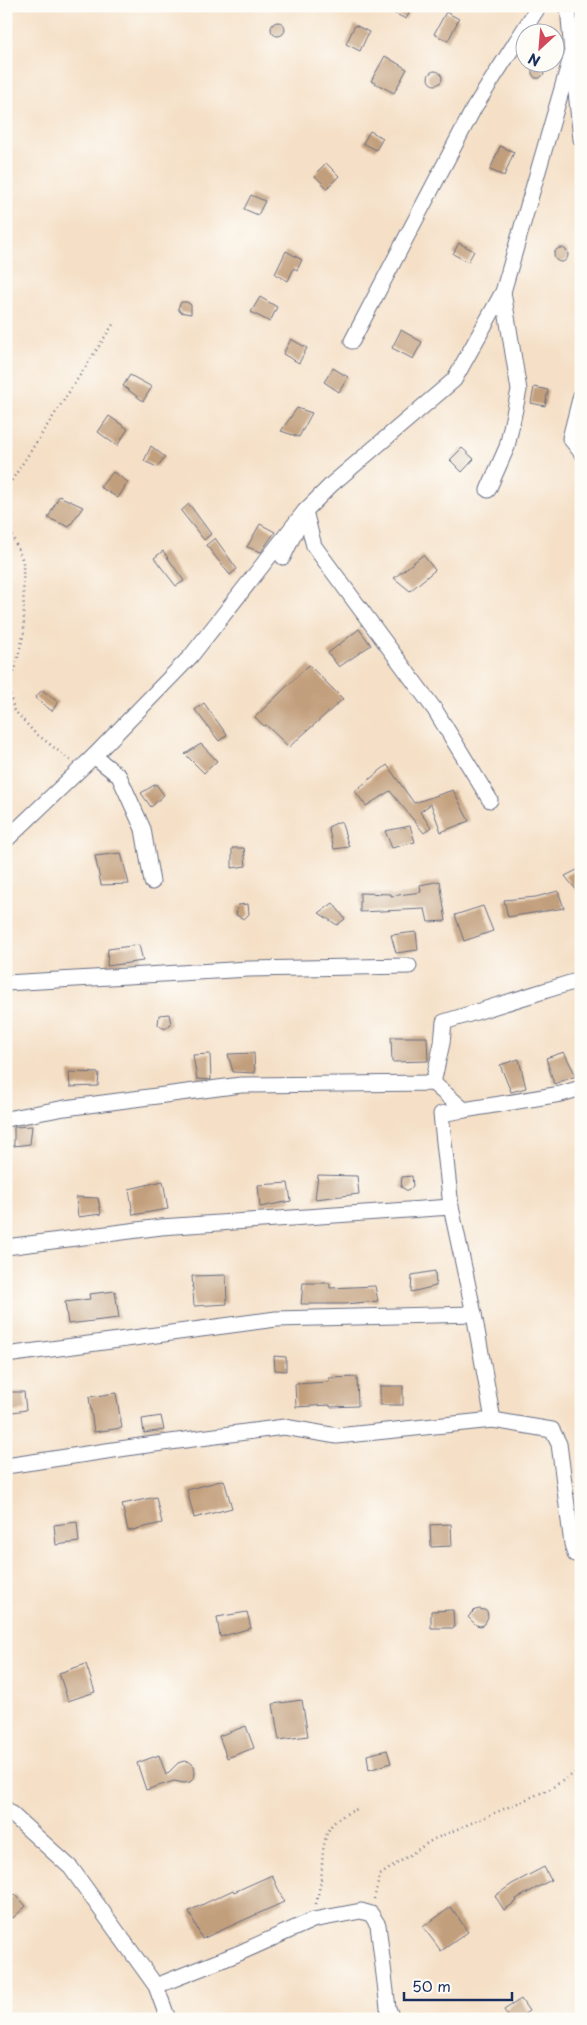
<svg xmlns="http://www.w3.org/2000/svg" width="587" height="2025" font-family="'Playpen Sans',sans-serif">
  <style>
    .building { fill: #c29f7c }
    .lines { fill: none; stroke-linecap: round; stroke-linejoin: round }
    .minor-casing { stroke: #676d83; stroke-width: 17 }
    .path { stroke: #676d83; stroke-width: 2.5; stroke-dasharray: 1 4; stroke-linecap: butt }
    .minor { stroke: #fff; stroke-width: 15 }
  </style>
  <rect width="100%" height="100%" fill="#fdfcf7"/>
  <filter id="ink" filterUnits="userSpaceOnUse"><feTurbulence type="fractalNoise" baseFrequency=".02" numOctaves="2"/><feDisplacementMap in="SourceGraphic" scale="10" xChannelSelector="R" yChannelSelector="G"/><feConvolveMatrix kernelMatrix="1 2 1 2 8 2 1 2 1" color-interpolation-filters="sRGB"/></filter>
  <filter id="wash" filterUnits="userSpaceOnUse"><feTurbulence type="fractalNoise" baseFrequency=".0096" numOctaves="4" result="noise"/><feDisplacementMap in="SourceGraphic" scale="20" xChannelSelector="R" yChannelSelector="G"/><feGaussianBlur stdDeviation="1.12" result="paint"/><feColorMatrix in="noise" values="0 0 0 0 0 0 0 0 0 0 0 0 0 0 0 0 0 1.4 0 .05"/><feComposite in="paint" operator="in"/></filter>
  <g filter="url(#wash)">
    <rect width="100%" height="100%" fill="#f5e0c7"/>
    <g id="blocks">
      <g class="building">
        <polygon points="380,6 413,6 406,19"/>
        <polygon points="446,12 459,19 448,41 434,34"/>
        <circle cx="278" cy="29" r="7"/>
        <polygon points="355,25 369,32 360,51 346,44"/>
        <polygon points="385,56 407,69 394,93 371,81"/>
        <polygon points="540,63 544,69 544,74 540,78 535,78 532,74 532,69"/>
        <circle cx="435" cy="78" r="7"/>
        <polygon points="370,131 383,138 376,150 363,143"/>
        <polygon points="500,146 514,152 504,176 490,170"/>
        <polygon points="326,163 339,176 327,188 314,175"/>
        <polygon points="251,195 265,201 258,215 244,209"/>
        <polygon points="459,243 474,251 468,262 453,254"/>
        <circle cx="561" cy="255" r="7"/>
        <polygon points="286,251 302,260 297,270 294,268 288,281 275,274"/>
        <polygon points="260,297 277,307 270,322 251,312"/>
        <polygon points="181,302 187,302 191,305 191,314 180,312 178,308"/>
        <polygon points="401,330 422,342 413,359 392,348"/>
        <polygon points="291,339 307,348 299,363 283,354"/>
        <polygon points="333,368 348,377 339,392 324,382"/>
        <polygon points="130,375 152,387 143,401 123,386"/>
        <polygon points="534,387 548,390 545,406 531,403"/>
        <polygon points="297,408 312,413 299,437 281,431"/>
        <polygon points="109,416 128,429 117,446 98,432"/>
        <polygon points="151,446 165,457 157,467 144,461"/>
        <polygon points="462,448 474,459 462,472 450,460"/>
        <polygon points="113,472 128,482 118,498 100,487"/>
        <polygon points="59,496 83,507 69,527 48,518"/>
        <polygon points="189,504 211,534 204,540 181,511"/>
        <polygon points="260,524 275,532 261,552 247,547"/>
        <polygon points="215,538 237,569 230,575 206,545"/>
        <polygon points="163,551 184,581 176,586 154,558"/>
        <polygon points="423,555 435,570 410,591 394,578"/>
        <polygon points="359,629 371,645 339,667 328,653"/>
        <polygon points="309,665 343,699 289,747 266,725 264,726 255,717"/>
        <polygon points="42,690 58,702 52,711 35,698"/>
        <polygon points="204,703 227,735 219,741 195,710"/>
        <polygon points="201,744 217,761 204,773 185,754"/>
        <polygon points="387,765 414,803 453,790 469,821 441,832 431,804 420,812 431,827 424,833 390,791 366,806 355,791"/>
        <polygon points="156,784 164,795 151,807 141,793"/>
        <polygon points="341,821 349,847 334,849 328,827"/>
        <polygon points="410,826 415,842 392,848 385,831"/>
        <polygon points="232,848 244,848 246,866 232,868"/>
        <polygon points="121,853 129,884 101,885 95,856"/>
        <polygon points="581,868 581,896 565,876"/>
        <polygon points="440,881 446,921 428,922 425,909 360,912 360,893 391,894 391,896 421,892 420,885"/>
        <polygon points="558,891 564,908 508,917 504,900 536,897"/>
        <polygon points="333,903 345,919 337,925 319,913"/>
        <polygon points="248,904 249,914 244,919 236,915 238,905"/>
        <polygon points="483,906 493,931 464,941 455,915"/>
        <polygon points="416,932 418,950 396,953 391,935"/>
        <polygon points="139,945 143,961 107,966 108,949"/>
        <polygon points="169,1014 171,1024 165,1029 158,1025 159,1015"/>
        <polygon points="391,1037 427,1037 428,1061 392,1062"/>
        <polygon points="564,1052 576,1076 554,1084 546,1058"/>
        <polygon points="254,1053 255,1073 233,1072 228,1054"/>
        <polygon points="210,1054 211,1080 197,1079 193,1055"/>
        <polygon points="519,1059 526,1088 511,1092 500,1065"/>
        <polygon points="69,1072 99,1073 98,1086 70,1087"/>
        <polygon points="32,1126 30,1144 14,1146 14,1127"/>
        <polygon points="318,1175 357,1176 359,1194 315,1199"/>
        <polygon points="412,1176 413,1186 408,1191 401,1187 402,1177"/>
        <polygon points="163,1181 168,1209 133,1215 129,1189"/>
        <polygon points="288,1183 291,1201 260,1207 258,1185"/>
        <polygon points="76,1197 98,1198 101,1214 78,1217"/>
        <polygon points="435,1271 436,1286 411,1292 412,1275"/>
        <polygon points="226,1275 227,1304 194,1306 192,1276"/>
        <polygon points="303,1283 330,1283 330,1288 375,1286 378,1301 345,1304 301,1304"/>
        <polygon points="115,1291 119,1318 68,1324 65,1302 90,1299 89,1294"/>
        <polygon points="274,1356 286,1357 286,1371 275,1370"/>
        <polygon points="357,1377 358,1406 330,1407 330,1405 296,1407 295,1384 329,1382 329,1378"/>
        <rect x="380" y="1386" width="23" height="19"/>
        <polygon points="6,1392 24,1392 26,1410 6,1413"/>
        <polygon points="116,1393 122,1428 94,1432 89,1397"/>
        <polygon points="161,1416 164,1430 144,1433 142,1419"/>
        <polygon points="224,1480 232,1508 194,1518 187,1490"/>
        <polygon points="156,1497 162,1523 128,1531 122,1504"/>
        <polygon points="77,1522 79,1542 56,1545 54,1525"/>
        <polygon points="451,1524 452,1546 431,1547 430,1525"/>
        <polygon points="480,1609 487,1611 488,1617 484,1625 480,1626 476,1625 468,1617 475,1610"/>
        <polygon points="453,1610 454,1628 431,1628 431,1611"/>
        <polygon points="247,1612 251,1628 220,1637 217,1617"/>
        <polygon points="86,1664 95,1692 68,1701 59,1673"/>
        <polygon points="302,1700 308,1736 279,1740 273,1704"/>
        <polygon points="246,1726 254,1748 227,1758 219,1736"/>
        <polygon points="387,1750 391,1763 369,1770 367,1755"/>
        <polygon points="159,1755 166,1775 178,1763 184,1761 190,1762 194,1766 195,1772 194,1778 190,1782 184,1783 174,1781 146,1790 137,1763"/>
        <polygon points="544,1867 551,1880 516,1899 517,1901 504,1910 495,1896 512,1884"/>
        <polygon points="272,1875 284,1902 202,1939 189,1911 233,1890 234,1892"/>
        <polygon points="15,1894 26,1906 13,1918 6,1911 6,1902"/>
        <polygon points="451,1907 468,1932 441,1951 423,1927"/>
        <polygon points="521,1999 529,2011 517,2019 510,2019 504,2010"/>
      </g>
    </g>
  </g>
  <g filter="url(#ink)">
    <use href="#blocks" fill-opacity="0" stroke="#676d83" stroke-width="1"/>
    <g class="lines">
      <defs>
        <g id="minor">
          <polyline points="573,63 581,139"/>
          <polyline points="352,341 474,108 539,6"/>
          <polyline points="581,395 570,438 581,452"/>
          <polyline points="488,490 507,447 519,390 503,292"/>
          <polyline points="283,557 305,511 332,484 454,380 503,292 572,54 568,6"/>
          <polyline points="94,756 119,776 143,829 152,882"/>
          <polyline points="6,840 94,756 191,656 305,511 314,546 435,710 490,800"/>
          <polyline points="6,983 249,969 409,966"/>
          <polyline points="433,1083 442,1043 444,1022 573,982"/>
          <polyline points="6,1119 65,1108 241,1085 433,1083 464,1110 561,1094 581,1088"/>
          <polyline points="451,1207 441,1114 464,1110"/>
          <polyline points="6,1247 161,1227 451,1207 474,1314 493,1420 337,1436 284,1427 140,1446 6,1466"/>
          <polyline points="6,1355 276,1319 474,1314"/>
          <polyline points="493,1420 552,1430 559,1444 572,1544 575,1554 581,1555"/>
          <polyline points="6,1809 71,1868 156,1986 168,2019"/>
          <polyline points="156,1986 237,1954 313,1920 361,1911 371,1914 378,1925 388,2008 392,2019"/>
        </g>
      </defs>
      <use href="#minor" class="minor-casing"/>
      <g class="path">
        <polyline points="6,489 114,323"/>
        <polyline points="6,521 23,561 24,632 15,670 9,682 9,691 14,710 34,732 70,760"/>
        <polyline points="374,1899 380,1875 432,1840 550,1789 581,1769"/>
        <path d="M 316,1904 C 319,1891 322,1878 322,1865 C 324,1832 327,1820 360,1808"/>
      </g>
      <use href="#minor" class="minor"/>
    </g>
  </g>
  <rect width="587" height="2025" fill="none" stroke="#fdfcf7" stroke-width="25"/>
  <g transform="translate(540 48) rotate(206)"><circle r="24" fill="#fdfcf7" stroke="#a3aaba"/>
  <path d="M0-4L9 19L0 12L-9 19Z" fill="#d1495b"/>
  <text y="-8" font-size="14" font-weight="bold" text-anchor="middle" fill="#1b2f5e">N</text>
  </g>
  <path d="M404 1992v8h108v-8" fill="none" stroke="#1b2f5e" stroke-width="2.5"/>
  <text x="412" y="1992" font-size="15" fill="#1b2f5e" stroke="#fdfcf7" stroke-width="4" paint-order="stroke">50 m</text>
</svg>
